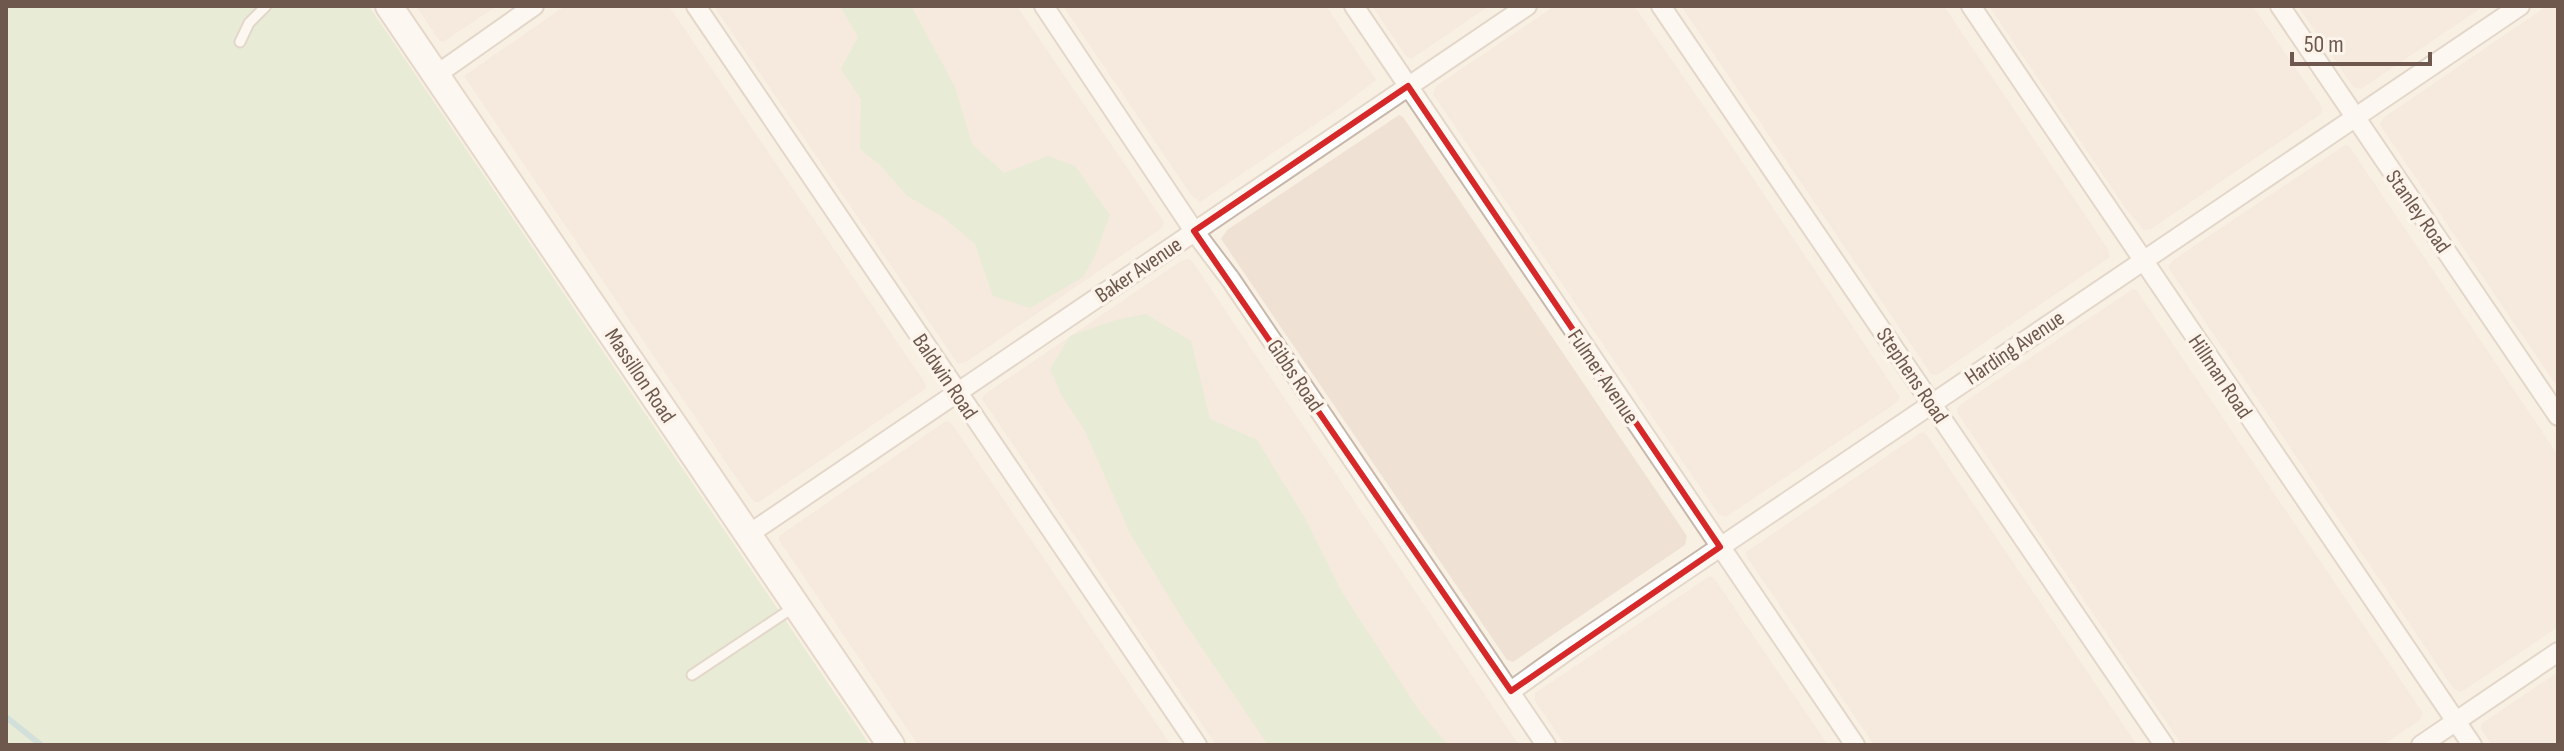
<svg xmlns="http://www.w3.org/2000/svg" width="2564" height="751" font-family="'Sofia Sans Condensed',sans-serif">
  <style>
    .residential { fill: #efe2d4 }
    .green { fill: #d3e4c5 }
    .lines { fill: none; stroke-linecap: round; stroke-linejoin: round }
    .stream { stroke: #a3cbd0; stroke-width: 6 }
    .lane-casing { stroke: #c8b8ac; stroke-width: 13 }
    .street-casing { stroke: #c8b8ac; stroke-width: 22 }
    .secondary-casing { stroke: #cdbaad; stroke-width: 30 }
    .lane { stroke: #fff; stroke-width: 9 }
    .street { stroke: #fff; stroke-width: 18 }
    .secondary { stroke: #fff; stroke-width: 26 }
    .marked { fill: none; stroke: #d62828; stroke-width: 6; stroke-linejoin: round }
    .labels { text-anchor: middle; stroke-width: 7; stroke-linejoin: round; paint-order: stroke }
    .street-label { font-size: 22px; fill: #6e584d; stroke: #fcf4ea }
  </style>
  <rect width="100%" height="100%" fill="#f9f0e4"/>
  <g class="residential">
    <polygon points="416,6 497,6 443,42 439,40"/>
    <polygon points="565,6 669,6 925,383 926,387 924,390 759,502 754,502 735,476 464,76"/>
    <polygon points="714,6 1017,6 1164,222 1162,228 966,362 958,364"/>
    <polygon points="1063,6 1326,6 1376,80 1338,109 1200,202 1191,195"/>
    <polygon points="1372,6 1489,6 1411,59 1406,56"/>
    <polygon points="1555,6 1634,6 1724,135 1900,397 1896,403 1726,517 1719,515 1433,94 1436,86"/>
    <polygon points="1681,6 1944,6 2108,249 2110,257 1937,375 1931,374"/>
    <polygon points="1989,6 2253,6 2320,104 2322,109 2321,114 2151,229 2144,230 2126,209"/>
    <polygon points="2298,6 2484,6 2361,89 2354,88"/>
    <polygon points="2547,6 2558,6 2558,388 2380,125 2383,118"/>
    <polygon points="1399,115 1403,117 1687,536 1685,545 1513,662 1507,660 1221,239 1227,230"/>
    <polygon points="2345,145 2349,146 2558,455 2558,627 2461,692 2454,689 2440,669 2168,267 2173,260"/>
    <polygon points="1188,259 1192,261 1519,745 1216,745 982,399 985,394 1181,261"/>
    <polygon points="2133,289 2137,291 2423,713 2420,720 2383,745 2182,745 1958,414 1957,409 1961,404"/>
    <polygon points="946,421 952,424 1171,745 918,745 779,540 779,536"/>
    <polygon points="1922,432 1926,434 2137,745 1874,745 1747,557 1746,552"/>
    <polygon points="1710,576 1714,578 1828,745 1565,745 1535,701 1535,693"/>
    <polygon points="2558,672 2558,745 2492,745 2481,729 2481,724"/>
  </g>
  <g class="green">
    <polygon points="6,6 369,6 870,745 6,745"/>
    <polygon points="840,6 911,6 955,87 972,144 1004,173 1048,156 1075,166 1110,215 1094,258 1083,277 1030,308 993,296 975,244 943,217 907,196 880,165 860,149 861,99 841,69 858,37"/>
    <polygon points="1146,314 1191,341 1210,419 1257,440 1305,518 1343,594 1420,712 1448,745 1268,745 1185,623 1130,533 1085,431 1062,396 1050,369 1070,336 1116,320"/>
  </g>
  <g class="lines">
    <polyline class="stream" points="6,717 41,745"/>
    <defs>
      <g id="lane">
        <polyline points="240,42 249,23 266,6"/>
        <polyline points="692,675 794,607"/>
      </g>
      <g id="street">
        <polyline points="696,6 1197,745"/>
        <polyline points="1044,6 1194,231 1231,280 1546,745"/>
        <polyline points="1354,6 1855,745"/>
        <polyline points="1661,6 2164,745"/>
        <polyline points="1971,6 2472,745"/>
        <polyline points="2280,6 2558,416"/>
        <polyline points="436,75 534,6"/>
        <polyline points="749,534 1527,6"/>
        <polyline points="1511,691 1568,650 2520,6"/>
        <polyline points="2421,745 2558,652"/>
      </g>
      <polyline id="secondary" points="389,6 891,745"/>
    </defs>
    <use href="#lane" class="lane-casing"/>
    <use href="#street" class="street-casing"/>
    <use href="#secondary" class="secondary-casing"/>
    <use href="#lane" class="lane"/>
    <use href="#street" class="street"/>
    <use href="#secondary" class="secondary"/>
  </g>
  <path d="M0 0H2564V751H0ZM 1408,86 L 1720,547 L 1511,691 L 1194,231 Z" fill="#f9f0e4" fill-opacity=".55" fill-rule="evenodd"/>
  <path class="marked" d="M 1408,86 L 1720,547 L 1511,691 L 1194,231 Z"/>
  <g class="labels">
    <g class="street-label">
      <text transform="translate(2419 211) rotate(55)" y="8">Stanley Road</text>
      <text transform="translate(1138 269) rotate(-34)" y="8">Baker Avenue</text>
      <text transform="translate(2014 347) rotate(-34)" y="8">Harding Avenue</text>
      <text transform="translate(641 375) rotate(56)" y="8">Massillon Road</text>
      <text transform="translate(1296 375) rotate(56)" y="8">Gibbs Road</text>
      <text transform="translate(1913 375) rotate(56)" y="8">Stephens Road</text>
      <text transform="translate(946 376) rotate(56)" y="8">Baldwin Road</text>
      <text transform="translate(1604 376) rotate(56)" y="8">Fulmer Avenue</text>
      <text transform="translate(2221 376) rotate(56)" y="8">Hillman Road</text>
    </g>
  </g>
  <rect width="2564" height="751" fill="none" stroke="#6e584d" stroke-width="16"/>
  <path d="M2292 52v12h138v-12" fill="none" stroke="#6e584d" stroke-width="4"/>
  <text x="2304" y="52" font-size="24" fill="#6e584d" stroke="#fcf4ea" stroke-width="6" paint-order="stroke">50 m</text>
</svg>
